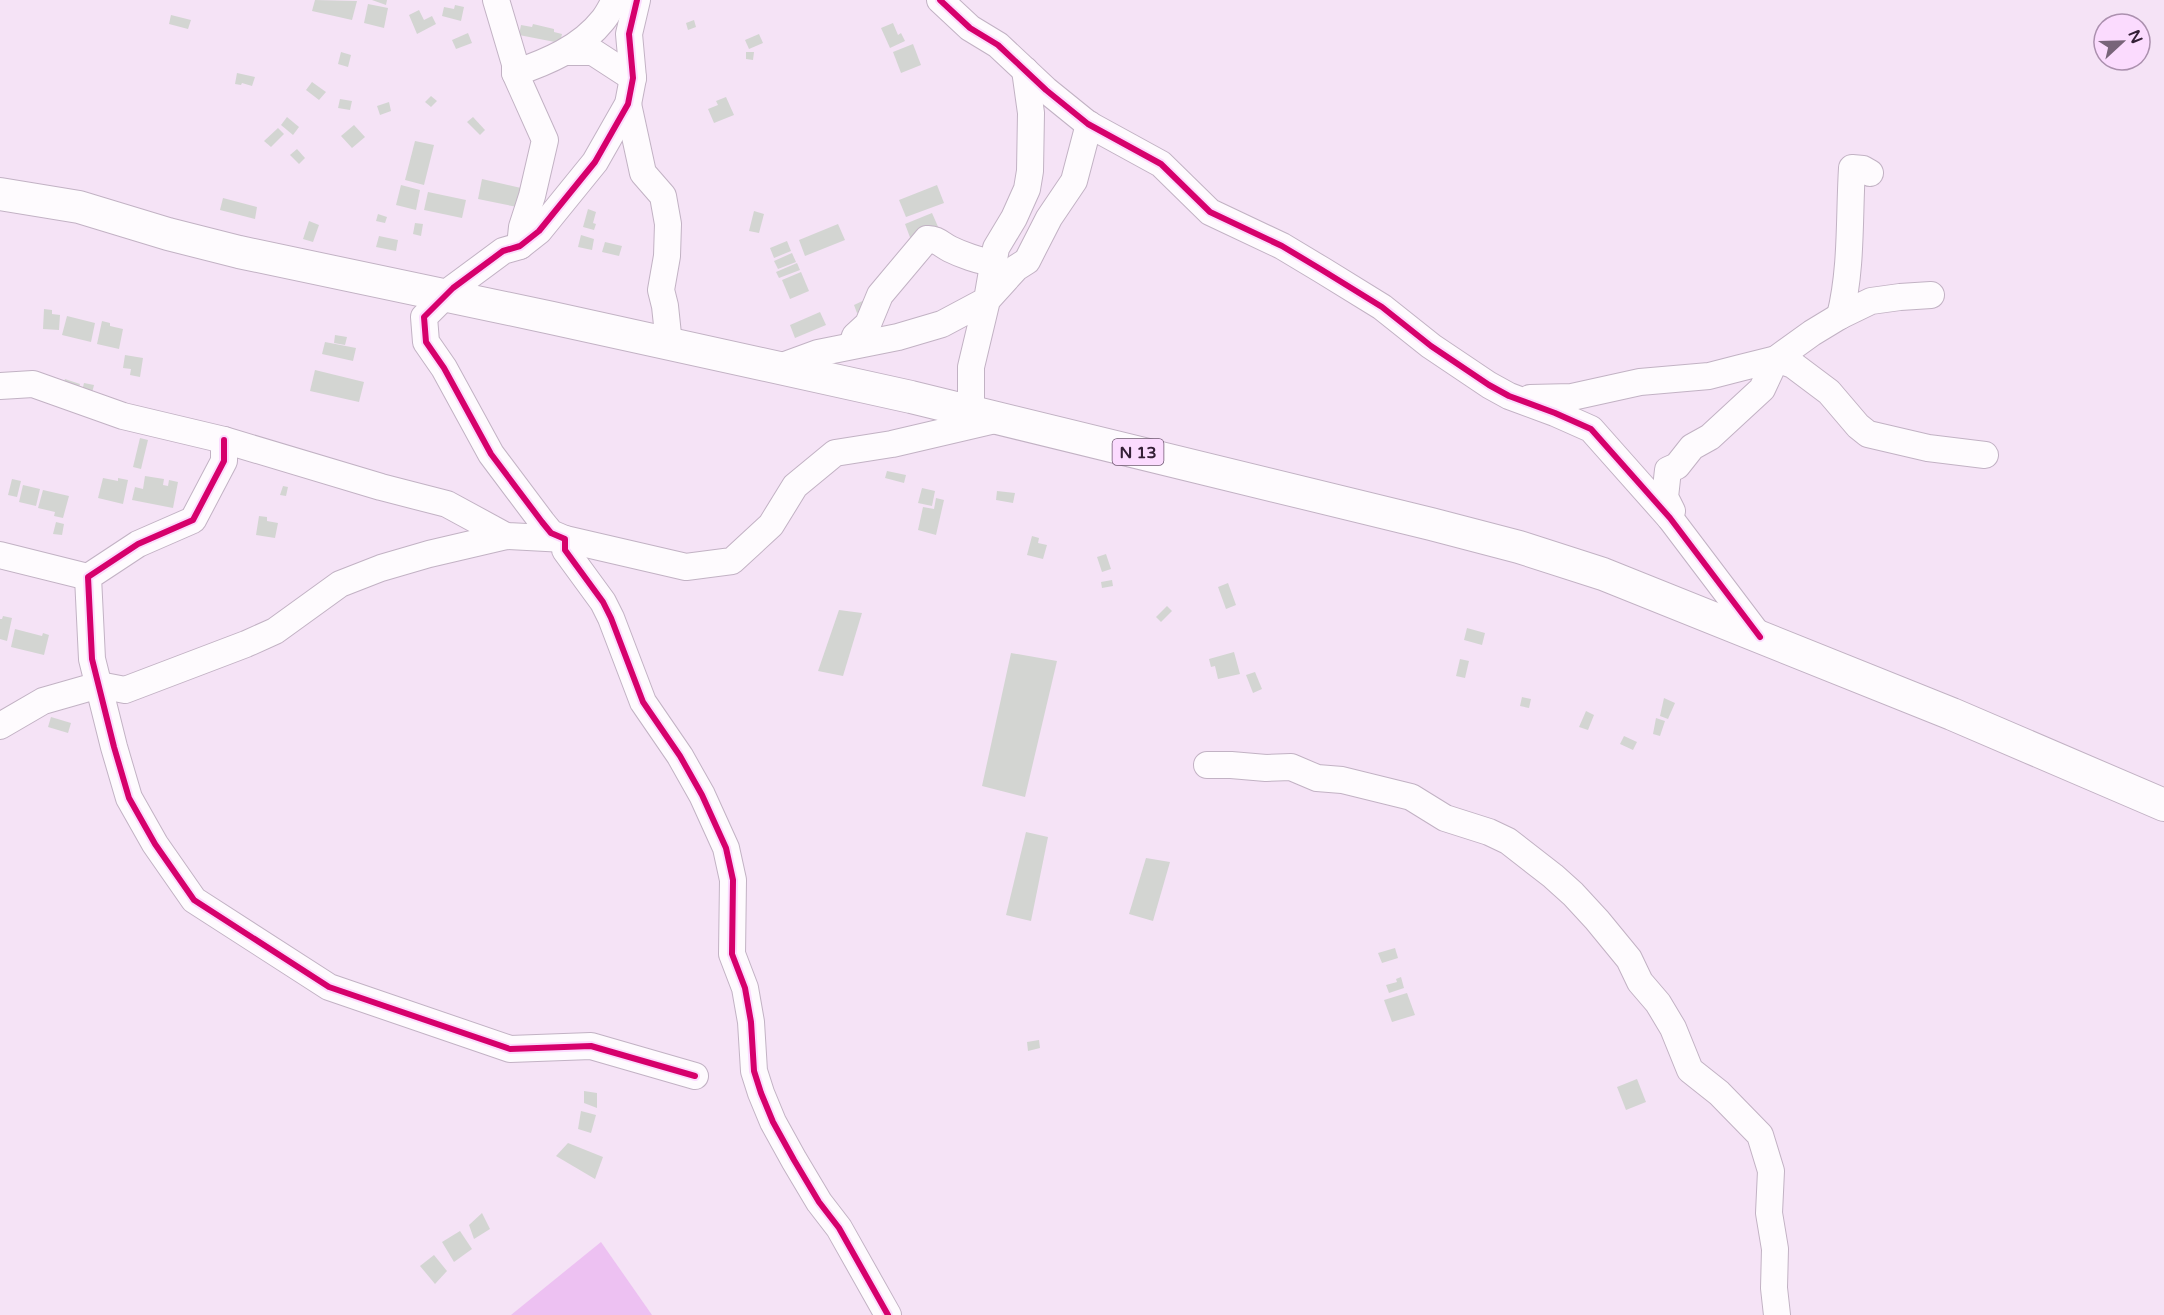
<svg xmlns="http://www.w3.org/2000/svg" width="2164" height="1315" font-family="'Varela Round',sans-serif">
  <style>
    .green { fill: #edc1f2 }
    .building { fill: #d3d5d2 }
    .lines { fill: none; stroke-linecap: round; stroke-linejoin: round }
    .minor-casing { stroke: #c2b2c4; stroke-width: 28 }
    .major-casing { stroke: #c2b2c4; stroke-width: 34 }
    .minor { stroke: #fefbfe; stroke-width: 26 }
    .major { stroke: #fefbfe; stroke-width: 32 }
    .cycleway-casing { stroke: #fbdbfe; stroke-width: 10 }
    .cycleway { stroke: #d6006c; stroke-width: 6 }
    .labels { text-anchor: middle; stroke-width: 4.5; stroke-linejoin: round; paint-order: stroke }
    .shield { fill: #fbdbfe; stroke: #705872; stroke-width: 1.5 }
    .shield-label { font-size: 16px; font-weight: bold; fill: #342036 }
  </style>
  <rect width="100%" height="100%" fill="#f5e3f6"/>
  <polygon class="green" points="601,1242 652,1315 511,1315"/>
  <g class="building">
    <polygon points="315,0 357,1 352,20 312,11"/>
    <polygon points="372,0 387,0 386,5"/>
    <polygon points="368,4 388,8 384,28 364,23"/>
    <polygon points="455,5 464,7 461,21 442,16 444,7 454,9"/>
    <polygon points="419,10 424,20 432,16 436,24 417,34 409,15"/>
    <polygon points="171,15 191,20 188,29 169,24"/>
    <polygon points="694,20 696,27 688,30 686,23"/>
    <polygon points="893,23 898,35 901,33 905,41 890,48 881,28"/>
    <polygon points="533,24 554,29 554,32 562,34 560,43 519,35 521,25 532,27"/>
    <polygon points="468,33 472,43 456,49 452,40"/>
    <polygon points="759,34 763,43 749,49 745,40"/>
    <polygon points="913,44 921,65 901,73 893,52"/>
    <polygon points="341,52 351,55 348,67 338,64"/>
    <polygon points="746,52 754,52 753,60 746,59"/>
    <polygon points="237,73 255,77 252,86 242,83 241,85 235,84"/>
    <polygon points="312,82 326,92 319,100 306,90"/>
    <polygon points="431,96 437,101 431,107 425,102"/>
    <polygon points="726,97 734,115 714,123 708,109 718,105 716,101"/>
    <polygon points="340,99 352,101 350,110 338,108"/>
    <polygon points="389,102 391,111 380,115 377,106"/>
    <polygon points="287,117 299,127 293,135 281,125"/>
    <polygon points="473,117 485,130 480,135 467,122"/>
    <polygon points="354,125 365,137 352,148 341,136"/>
    <polygon points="278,128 284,134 271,147 264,141"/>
    <polygon points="415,141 434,145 424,185 405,180"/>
    <polygon points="297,149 305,158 299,164 290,155"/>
    <polygon points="482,179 521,188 517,207 478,199"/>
    <polygon points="401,185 420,190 416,210 396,205"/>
    <polygon points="937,185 944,203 906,217 899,200"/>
    <polygon points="428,192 466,200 462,218 424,210"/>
    <polygon points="223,198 257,207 255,219 220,210"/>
    <polygon points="588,209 596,212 593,223 596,224 594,230 583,227"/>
    <polygon points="754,211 764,214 759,233 749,231"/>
    <polygon points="932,213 939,229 911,240 905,224"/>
    <polygon points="378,214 387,217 385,223 376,221"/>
    <polygon points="309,221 319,225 313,242 303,239"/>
    <polygon points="415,223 423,224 421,236 413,234"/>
    <polygon points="838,224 845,240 805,256 799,240"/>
    <polygon points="581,235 594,239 592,250 578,247"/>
    <polygon points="379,236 398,240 396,251 376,247"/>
    <polygon points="787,241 791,251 774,258 770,248"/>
    <polygon points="605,242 622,246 619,256 602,252"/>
    <polygon points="792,253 796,262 778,269 774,261"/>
    <polygon points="797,263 800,270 779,278 776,272"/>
    <polygon points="801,272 809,291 790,299 782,280"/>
    <polygon points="871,297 875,306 857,313 854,305"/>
    <polygon points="44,309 52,310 52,314 60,315 59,330 43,329"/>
    <polygon points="820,312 826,325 795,338 790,325"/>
    <polygon points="67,316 95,323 91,342 62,335"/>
    <polygon points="102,321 110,323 110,326 123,329 119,349 97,344"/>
    <polygon points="335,335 347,337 345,345 334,343"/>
    <polygon points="325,342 356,348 353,361 322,354"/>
    <polygon points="125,355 143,358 140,377 130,375 131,369 123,368"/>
    <polygon points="315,370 364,382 359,402 310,391"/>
    <polygon points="65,379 80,384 77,394 62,389"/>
    <polygon points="84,383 94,385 92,393 82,391"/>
    <polygon points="140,438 148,440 141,469 133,467"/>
    <polygon points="887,471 906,475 904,483 885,478"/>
    <polygon points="145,476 164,479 163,485 168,486 169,480 178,482 173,508 132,500 135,487 143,489"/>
    <polygon points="103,478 118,481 118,478 128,480 123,504 98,498"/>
    <polygon points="12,479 21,481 17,497 8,495"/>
    <polygon points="23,485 40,489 36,506 19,502"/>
    <polygon points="283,486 288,487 286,496 280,495"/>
    <polygon points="922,488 935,491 932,506 918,503"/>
    <polygon points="43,490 69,496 63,518 54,516 55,512 38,508"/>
    <polygon points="997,491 1015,493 1013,503 996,500"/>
    <polygon points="936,498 944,500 936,535 918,530 923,507 934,509"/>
    <polygon points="259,516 267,517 267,521 278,523 275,538 256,535"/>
    <polygon points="56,522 64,524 62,535 53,534"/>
    <polygon points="1032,536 1039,538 1038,543 1047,545 1043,559 1027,555"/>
    <polygon points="1106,554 1111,569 1102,572 1097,557"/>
    <polygon points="1112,580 1113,586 1102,588 1101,582"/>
    <polygon points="1228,583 1236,605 1226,609 1218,587"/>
    <polygon points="1167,606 1172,611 1161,622 1156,617"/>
    <polygon points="839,610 862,613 843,676 818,671"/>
    <polygon points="3,616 12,618 7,641 0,639 0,619 2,619"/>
    <polygon points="1467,628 1485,633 1482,645 1464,640"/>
    <polygon points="15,629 42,636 43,633 49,635 44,655 11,647"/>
    <polygon points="1234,652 1240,674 1218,679 1215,666 1211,667 1209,659"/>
    <polygon points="1011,653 1057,661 1025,797 982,786"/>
    <polygon points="1460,659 1469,661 1465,678 1456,676"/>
    <polygon points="1255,672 1262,689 1253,693 1246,675"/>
    <polygon points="1522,697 1531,699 1529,708 1520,706"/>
    <polygon points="1664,698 1675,703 1668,719 1660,716"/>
    <polygon points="1586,711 1594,715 1588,730 1579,727"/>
    <polygon points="51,717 71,723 68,733 48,727"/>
    <polygon points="1656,718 1665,721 1660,736 1653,734"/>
    <polygon points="1624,736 1637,742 1633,750 1620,744"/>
    <polygon points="1026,832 1048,837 1031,921 1006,915"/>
    <polygon points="1146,858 1170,862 1153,921 1129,914"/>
    <polygon points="1395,948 1398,958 1382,963 1378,953"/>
    <polygon points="1401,977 1404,988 1389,993 1386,985 1397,982 1396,979"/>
    <polygon points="1407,993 1415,1015 1392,1022 1384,1000"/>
    <polygon points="1039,1040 1040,1048 1028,1051 1027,1042"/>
    <polygon points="1637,1079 1646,1102 1626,1110 1617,1087"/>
    <polygon points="584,1091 597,1093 597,1108 584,1103"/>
    <polygon points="581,1111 596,1115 591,1133 578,1129"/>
    <polygon points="568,1143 603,1157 595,1179 556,1156"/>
    <polygon points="482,1213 490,1229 474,1239 469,1225"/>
    <polygon points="460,1231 472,1249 454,1262 442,1242"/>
    <polygon points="434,1255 447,1271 435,1284 420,1266"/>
  </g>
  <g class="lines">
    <defs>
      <g id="minor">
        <polyline points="496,0 515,64 515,73 545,140 532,196 522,227 520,246"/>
        <polyline points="637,0 629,34 633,78 628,104 595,162 539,231 520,246 503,251 453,288 424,317 426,342 444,368 491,454 542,522 551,533 565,539 565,550 603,602 611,618 643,702 680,756 702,795 726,848 733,880 732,954 745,988 751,1022 754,1071 761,1093 773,1122 794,1160 819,1202 839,1228 888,1315"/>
        <polyline points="940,0 970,28 998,45 1046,90 1088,124 1161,164 1210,212 1282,246 1322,270 1382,307 1431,346 1489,385 1509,396 1555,413 1591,429 1670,518 1760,637"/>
        <polyline points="566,52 593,52 633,78"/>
        <path d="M 515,73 C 547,62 581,48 603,20 C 608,14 611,7 615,0"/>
        <polyline points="628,104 643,173 663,196 668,224 667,256 661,290 665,306 669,344"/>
        <path d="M 1840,316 C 1852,268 1849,217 1852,168 L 1863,169 L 1870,173"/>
        <path d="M 852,345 L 855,336 L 868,324 L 880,295 L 927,239 C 936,238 942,245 950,249 C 960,254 981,262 992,262"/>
        <polyline points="777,368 818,353 898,337 942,324 987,300 996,248 1014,218 1027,189 1030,171 1031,113 1025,70"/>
        <polyline points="0,386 33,384 123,416 224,440 381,487 447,504 506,536 565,539 686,567 732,561 771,525 795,486 835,453 892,444 999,419"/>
        <polyline points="1530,398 1572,397 1640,382 1709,376 1740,368 1776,359 1812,333 1840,316 1871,301 1900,297 1931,295"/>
        <polyline points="969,411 971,403 971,367 987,300 1016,268 1027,261 1049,218 1074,181 1089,124"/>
        <polyline points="224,440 224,461 193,520 138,544 88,577 92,659 114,747 129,798 155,844 194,900 329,987 510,1049 591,1046 695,1076"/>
        <polyline points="1670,518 1672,511 1665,497 1668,470 1677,466 1692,447 1710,437 1762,389 1776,359 1793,365 1829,392 1858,426 1868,434 1928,448 1985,455"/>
        <polyline points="0,555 88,577"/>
        <polyline points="0,726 43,701 99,685 125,690 246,644 275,631 340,584 381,568 429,554 506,536"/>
        <polyline points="1207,765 1231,765 1266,768 1291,767 1317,778 1342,780 1411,797 1445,818 1489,832 1508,841 1553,876 1573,894 1597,920 1629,959 1640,982 1658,1003 1673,1028 1690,1070 1719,1093 1760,1135 1771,1171 1769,1213 1775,1249 1774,1288 1777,1315"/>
      </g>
      <polyline id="major" points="0,194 79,207 168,234 239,252 552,318 911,397 1431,524 1519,547 1603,574 1952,714 2164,805"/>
    </defs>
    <use href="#minor" class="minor-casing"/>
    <use href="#major" class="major-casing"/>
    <use href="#minor" class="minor"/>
    <use href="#major" class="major"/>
    <defs>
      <g id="cycleway">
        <polyline points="637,0 629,34 633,78 628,104 595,162 539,231 520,246 503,251 453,288 424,317 426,342 444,368 491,454 542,522 551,533 565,539 565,550 603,602 611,618 643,702 680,756 702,795 726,848 733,880 732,954 745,988 751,1022 754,1071 761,1093 773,1122 794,1160 819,1202 839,1228 888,1315"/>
        <polyline points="940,0 970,28 998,45 1046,90 1088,124 1161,164 1210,212 1282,246 1322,270 1382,307 1431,346 1489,385 1509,396 1555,413 1591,429 1670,518 1760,637"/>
        <polyline points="224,440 224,461 193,520 138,544 88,577 92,659 114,747 129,798 155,844 194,900 329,987 510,1049 591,1046 695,1076"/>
      </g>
    </defs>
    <use href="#cycleway" class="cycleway-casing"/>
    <use href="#cycleway" class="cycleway"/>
  </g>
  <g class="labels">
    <rect class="shield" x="1112.5" y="439" width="51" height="26" rx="4.5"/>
    <g class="shield-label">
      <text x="1138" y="458">N 13</text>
    </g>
  </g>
  <g transform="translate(2122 42) rotate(68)"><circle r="28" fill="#fbdbfe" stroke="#ab90ae" stroke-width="1.5"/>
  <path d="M0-4.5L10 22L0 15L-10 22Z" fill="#786479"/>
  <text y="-9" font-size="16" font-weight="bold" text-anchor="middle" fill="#342036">N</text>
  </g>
</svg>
